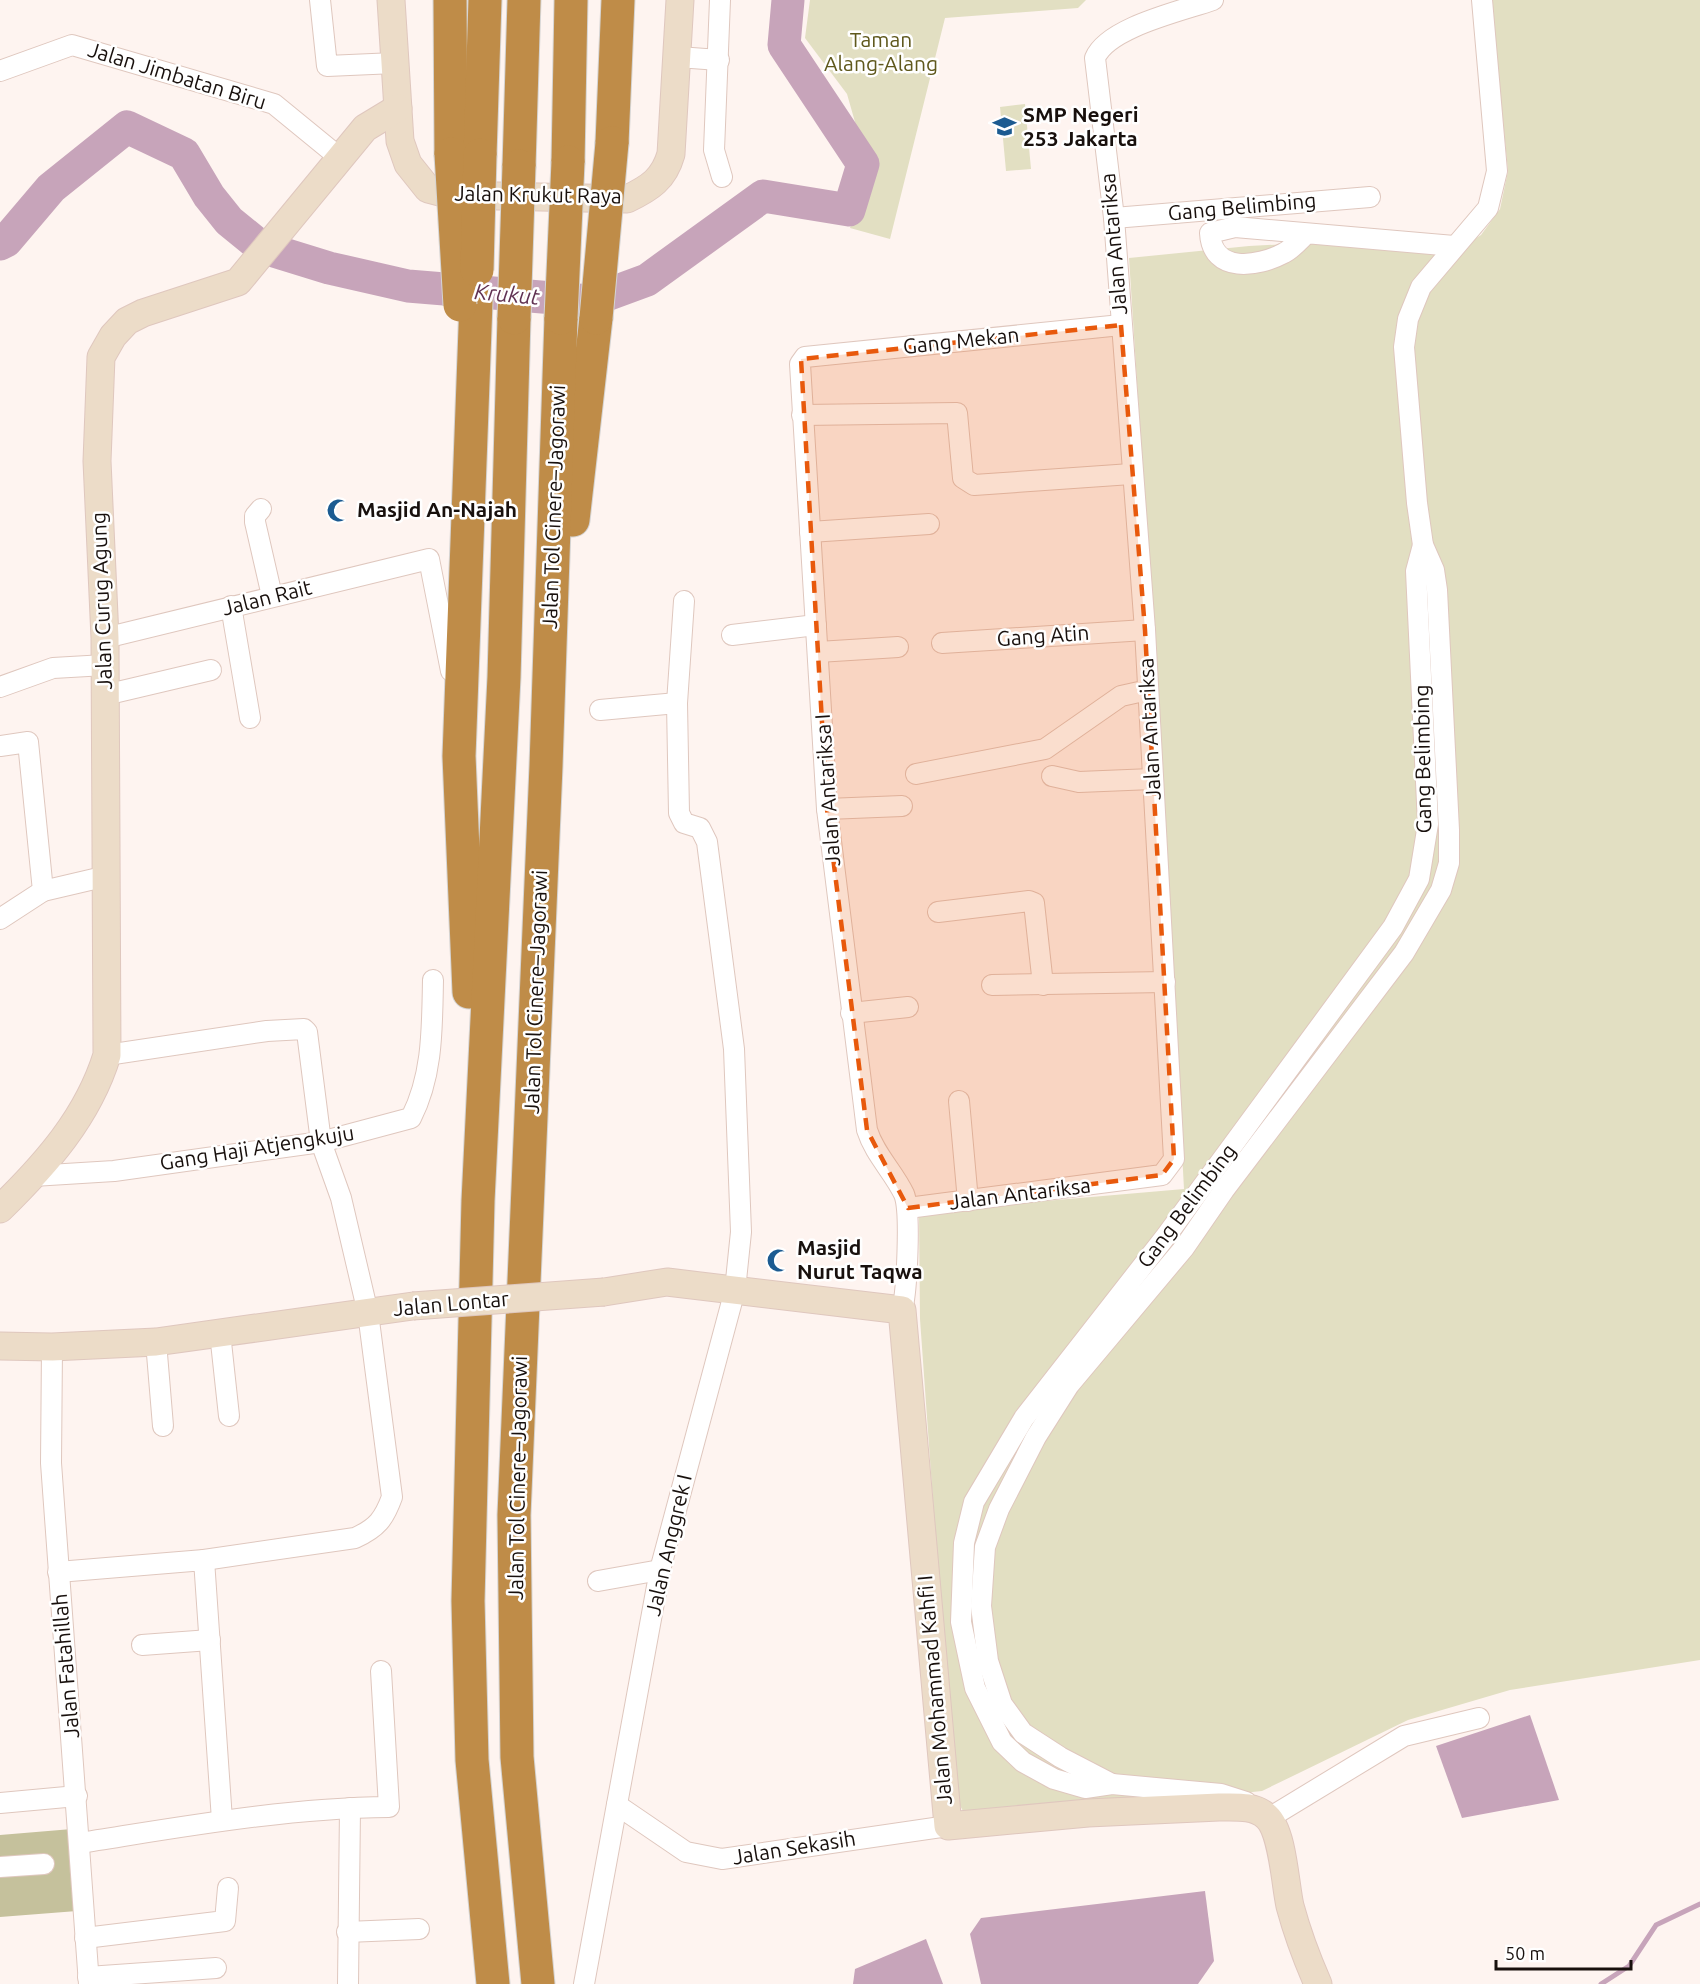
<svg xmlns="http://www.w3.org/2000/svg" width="1700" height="1984" font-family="Ubuntu,sans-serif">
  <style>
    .green { fill: #e2dfc2 }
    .forest { fill: #c5c19c }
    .water { fill: #c7a4ba }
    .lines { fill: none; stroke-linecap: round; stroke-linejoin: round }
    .stream { stroke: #c7a4ba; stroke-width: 5 }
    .river { stroke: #c7a4ba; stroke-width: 33 }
    .street-casing { stroke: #dfc7be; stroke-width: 22 }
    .secondary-casing { stroke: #dfc7be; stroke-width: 29 }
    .highway-casing { stroke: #d5d4d3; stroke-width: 35 }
    .street { stroke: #fff; stroke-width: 20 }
    .secondary { stroke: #ecdcc8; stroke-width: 27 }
    .highway { stroke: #bf8c48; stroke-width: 33 }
    .secondary-bridge-casing { stroke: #dfc7be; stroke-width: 29; stroke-linecap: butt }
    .highway-bridge-casing { stroke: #d5d4d3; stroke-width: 35; stroke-linecap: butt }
    .secondary-bridge { stroke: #ecdcc8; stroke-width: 27 }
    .highway-bridge { stroke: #bf8c48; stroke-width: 33 }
    .marked { fill: #e8590c; fill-opacity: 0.2; stroke: #e8590c; stroke-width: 4.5; stroke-dasharray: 12 8; stroke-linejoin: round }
    .labels { text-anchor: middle; stroke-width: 5; stroke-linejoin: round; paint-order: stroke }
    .park-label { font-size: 21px; fill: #5f581c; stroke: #fff }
    .street-label { font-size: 21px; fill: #18100d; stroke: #fff }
    .poi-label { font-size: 21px; font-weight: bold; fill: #18100d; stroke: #fff; text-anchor: start }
    .water-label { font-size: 22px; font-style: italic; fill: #613252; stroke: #fff }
  </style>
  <rect width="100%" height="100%" fill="#fef4f0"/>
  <g class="green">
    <polygon points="810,0 1086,0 1078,8 945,18 890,239 850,228 874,160 861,143 847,94 805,38"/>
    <polygon points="1491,0 1700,0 1700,1660 1510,1690 1408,1720 1262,1791 1126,1805 980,1813 963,1811 957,1800 953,1782 920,1319 919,1212 1184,1189 1159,722 1129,258 1249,246 1327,242 1454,252 1481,235 1500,209 1508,171"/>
    <polygon points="1025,104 1031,169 1006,171 1000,107"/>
  </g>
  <polygon class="forest" points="72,1829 77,1911 0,1917 0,1835"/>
  <g class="water">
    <polygon points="1530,1715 1559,1800 1462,1818 1436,1746"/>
    <polygon points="1205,1891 1214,1961 1198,1984 981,1984 970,1934 981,1918"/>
    <polygon points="926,1939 943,1984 853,1984 855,1969"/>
  </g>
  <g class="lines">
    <polyline class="stream" points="1601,1984 1629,1966 1656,1925 1700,1904"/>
    <polyline class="river" points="0,244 6,241 51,188 127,127 184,154 209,196 229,221 261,247 329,268 408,286 590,301 647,280 763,196 849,210 863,164 784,45 788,0"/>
    <defs>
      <g id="street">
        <polyline points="320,0 327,66 395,63"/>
        <polyline points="720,0 714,150 722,177"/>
        <polyline points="678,57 719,60"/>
        <polyline points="0,71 72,45 274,104 340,158"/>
        <polyline points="1114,218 1370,197"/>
        <path d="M 1305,235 C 1299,241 1292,249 1284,253 C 1258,267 1212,274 1210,233 L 1235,227 L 1454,246"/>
        <polyline points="802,415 957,413 963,478 974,485 1131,474"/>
        <polyline points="261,509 255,516 255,522 272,596"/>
        <polyline points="810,532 929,524"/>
        <polyline points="231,606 250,718"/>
        <polyline points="732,635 816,625"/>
        <polyline points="105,638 429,559 451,671"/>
        <polyline points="942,643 1145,630"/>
        <polyline points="818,652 898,647"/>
        <polyline points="0,687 53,668 105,665"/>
        <polyline points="105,695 211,670"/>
        <polyline points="600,710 677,703"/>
        <polyline points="0,746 28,742 43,891 0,919"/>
        <polyline points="916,774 1045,749 1121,696 1148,690"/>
        <polyline points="1052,776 1079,782 1152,779"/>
        <polyline points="827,809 902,806"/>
        <polyline points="43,891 107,876"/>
        <polyline points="938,912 1029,901 1034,903 1043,985"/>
        <polyline points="992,985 1165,982"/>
        <polyline points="851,1013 908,1007"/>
        <path d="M 107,1055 L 267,1031 L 304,1029 L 307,1032 L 321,1142 L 341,1198 L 368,1313 L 392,1497 C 384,1519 377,1528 355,1538 L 204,1560"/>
        <polyline points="959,1101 968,1201"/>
        <path d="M 33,1176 L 114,1171 L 321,1142 L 411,1118 C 433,1075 432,1028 433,980"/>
        <path d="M 908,1208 L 1162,1175 L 1174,1159 L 1145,630 L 1114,218 L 1095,58 C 1108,27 1182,11 1213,0"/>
        <path d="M 902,1310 C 907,1291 911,1211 904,1194 C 893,1171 875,1155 867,1130 L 827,809 L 800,364 L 805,357 L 1121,325"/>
        <polyline points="220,1333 229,1416"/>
        <polyline points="156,1342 163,1426"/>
        <polyline points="52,1347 51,1463 89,1984"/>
        <polyline points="58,1572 204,1560 222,1820"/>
        <polyline points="598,1581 660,1570"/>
        <polyline points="142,1645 210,1640"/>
        <polyline points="1112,1784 1060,1757 1023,1733 1002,1704 988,1661 981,1606 985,1547 999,1509 1036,1437 1069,1385 1184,1248 1224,1190 1404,953 1441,890 1449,863 1449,830 1437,590 1434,570 1423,545 1417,503 1404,347 1408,319 1421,287 1488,208 1497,171 1482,0"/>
        <polyline points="1246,1802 1221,1794 1112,1784 1085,1788 1054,1779 1023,1762 1002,1742 975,1688 961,1622 964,1543 974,1502 1024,1418 1166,1236 1393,927 1419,879 1428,824 1416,571 1423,545"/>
        <polyline points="0,1803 77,1796"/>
        <polyline points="617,1805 686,1852 722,1859 948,1826"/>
        <polyline points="1269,1818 1404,1736 1479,1718"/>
        <path d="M 79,1843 C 182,1827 285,1808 389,1807 L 381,1671"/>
        <polyline points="0,1867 44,1864"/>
        <polyline points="347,1932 419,1929"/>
        <polyline points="85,1938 225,1921 228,1888"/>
        <polyline points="88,1977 216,1968"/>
        <polyline points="348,1984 350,1808"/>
        <polyline points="584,1984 660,1570 735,1290 741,1232 734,1049 707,842 700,828 684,823 679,813 677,703 684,601"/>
      </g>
      <g id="secondary">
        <path d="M 391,0 L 400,141 L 408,164 L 428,189 L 451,195 L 627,199 C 650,188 664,179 671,154 L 680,0"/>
        <path d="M 0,1209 C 46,1164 88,1117 107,1055 L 105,638 L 97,461 L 101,357 L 113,336 L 127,321 L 143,313 L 238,282 L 365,128 L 398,108"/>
        <path d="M 604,1292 L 667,1282 L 902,1310 L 948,1826 L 1088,1813 L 1219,1807 C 1235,1807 1255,1805 1267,1817 C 1283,1832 1285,1884 1290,1906 C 1297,1932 1307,1959 1318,1984"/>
        <polyline points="0,1346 52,1347 156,1342 413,1306"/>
      </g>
      <g id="highway">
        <polyline points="450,0 451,154"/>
        <polyline points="612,143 618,0"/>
        <polyline points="480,155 485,0"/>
        <polyline points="568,162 571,0"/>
        <polyline points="519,166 524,0"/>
        <polyline points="573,520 596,318"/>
        <polyline points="469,992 459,756 476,302"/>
        <polyline points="493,1984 472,1760 468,1601 478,1201 504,677 514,318"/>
        <polyline points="538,1984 517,1757 514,1515 546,766 561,318"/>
      </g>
    </defs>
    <use href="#street" class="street-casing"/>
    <use href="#secondary" class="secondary-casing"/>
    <use href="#highway" class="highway-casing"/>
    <use href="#street" class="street"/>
    <use href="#secondary" class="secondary"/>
    <use href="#highway" class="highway"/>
    <defs>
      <polyline id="secondary-bridge" points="413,1306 604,1292"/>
      <g id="highway-bridge">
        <polyline points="451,154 460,305"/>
        <polyline points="477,270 480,155"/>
        <polyline points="514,318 519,166"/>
        <polyline points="561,318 568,162"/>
        <polyline points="596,318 612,143"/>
      </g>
    </defs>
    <use href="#secondary-bridge" class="secondary-bridge-casing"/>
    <use href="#highway-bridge" class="highway-bridge-casing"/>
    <use href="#secondary-bridge" class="secondary-bridge"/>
    <use href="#highway-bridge" class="highway-bridge"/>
  </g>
  <path class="marked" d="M 1121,325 L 1145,630 L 1174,1159 L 1162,1175 L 908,1208 L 867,1130 L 827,809 L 801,359 Z"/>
  <defs>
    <symbol id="school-bare" viewBox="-9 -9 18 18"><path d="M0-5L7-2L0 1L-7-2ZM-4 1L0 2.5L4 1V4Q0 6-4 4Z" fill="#1c5b91" stroke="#fff" stroke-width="2.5" paint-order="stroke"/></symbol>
    <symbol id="mosque-bare" viewBox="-9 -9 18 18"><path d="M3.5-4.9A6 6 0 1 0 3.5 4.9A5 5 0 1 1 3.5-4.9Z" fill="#1c5b91" stroke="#fff" stroke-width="2.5" paint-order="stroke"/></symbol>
  </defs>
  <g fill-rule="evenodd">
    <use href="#school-bare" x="988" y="110" width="33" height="33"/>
    <use href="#mosque-bare" x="322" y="494" width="33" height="33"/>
    <use href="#mosque-bare" x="762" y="1244" width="33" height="33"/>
  </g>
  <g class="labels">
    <g class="park-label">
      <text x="881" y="47">Taman<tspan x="881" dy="24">Alang-Alang</tspan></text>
    </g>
    <g class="street-label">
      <text transform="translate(177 76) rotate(17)" y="7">Jalan Jimbatan Biru</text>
      <text transform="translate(538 195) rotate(1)" y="7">Jalan Krukut Raya</text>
      <text transform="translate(1242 207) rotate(-5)" y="7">Gang Belimbing</text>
      <text transform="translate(1114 244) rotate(-95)" y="7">Jalan Antariksa</text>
      <text transform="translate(961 341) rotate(-6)" y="7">Gang Mekan</text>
      <text transform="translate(554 507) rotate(-88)" y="7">Jalan Tol Cinere–Jagorawi</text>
      <text transform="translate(267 598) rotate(-14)" y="7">Jalan Rait</text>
      <text transform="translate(102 601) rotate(-92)" y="7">Jalan Curug Agung</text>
      <text transform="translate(1043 636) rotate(-4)" y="7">Gang Atin</text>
      <text transform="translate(1150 729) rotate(-93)" y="7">Jalan Antariksa</text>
      <text transform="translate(1423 759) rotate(-91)" y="7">Gang Belimbing</text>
      <text transform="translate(828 790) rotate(-94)" y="7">Jalan Antariksa I</text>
      <text transform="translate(536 992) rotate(-88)" y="7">Jalan Tol Cinere–Jagorawi</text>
      <text transform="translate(257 1148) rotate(-9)" y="7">Gang Haji Atjengkuju</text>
      <text transform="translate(1020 1194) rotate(-7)" y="7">Jalan Antariksa</text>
      <text transform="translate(1187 1206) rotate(-53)" y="7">Gang Belimbing</text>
      <text transform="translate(451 1304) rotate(-5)" y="7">Jalan Lontar</text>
      <text transform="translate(518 1478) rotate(-89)" y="7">Jalan Tol Cinere–Jagorawi</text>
      <text transform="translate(669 1545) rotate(-77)" y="7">Jalan Anggrek I</text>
      <text transform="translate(66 1666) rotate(-95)" y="7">Jalan Fatahillah</text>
      <text transform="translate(935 1690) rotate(-95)" y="7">Jalan Mohammad Kahfi I</text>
      <text transform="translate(794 1848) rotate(-9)" y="7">Jalan Sekasih</text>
    </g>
    <g class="poi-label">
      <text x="1023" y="122">SMP Negeri<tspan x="1023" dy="24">253 Jakarta</tspan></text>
      <text x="357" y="517">Masjid An-Najah</text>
      <text x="797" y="1255">Masjid<tspan x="797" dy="24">Nurut Taqwa</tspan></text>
    </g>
    <g class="water-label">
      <text transform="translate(507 294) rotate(5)" y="8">Krukut</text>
    </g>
  </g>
  <path d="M1496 1960v9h135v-9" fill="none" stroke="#18100d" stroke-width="3"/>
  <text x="1505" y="1960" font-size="18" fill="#18100d" stroke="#ffffff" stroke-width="4.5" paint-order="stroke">50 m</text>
</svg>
